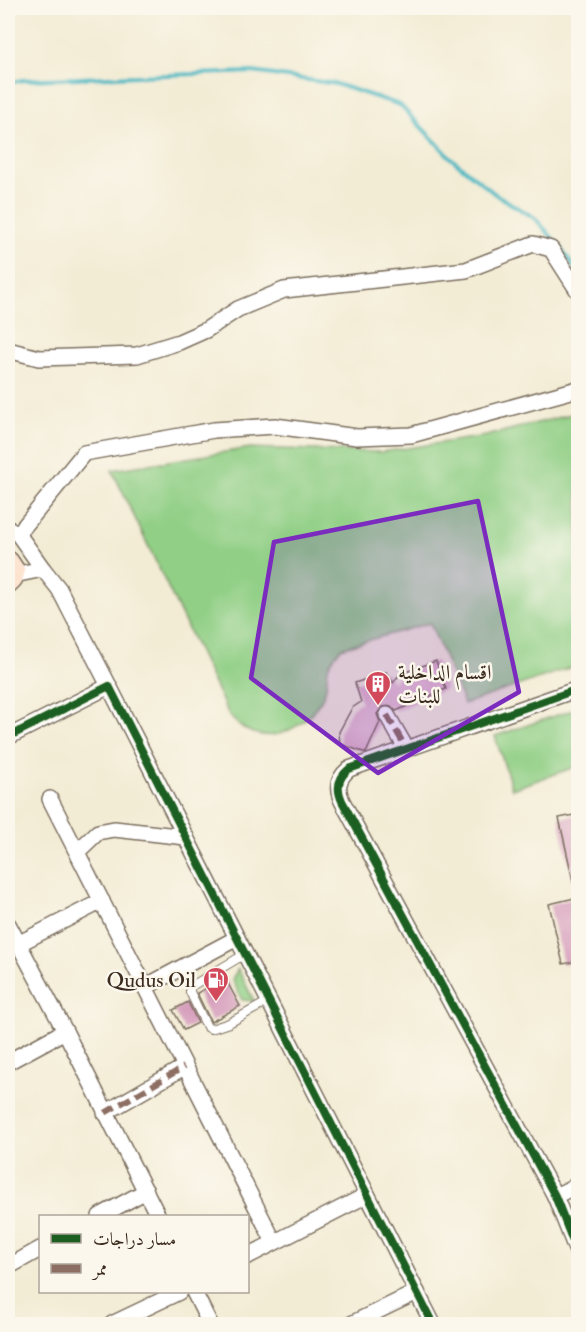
<svg xmlns="http://www.w3.org/2000/svg" width="586" height="1332" font-family="'IM FELL Double Pica',Amiri,serif">
  <style>
    .green { fill: #91cf86; stroke: #667c52; stroke-width: 1.5 }
    .lines { fill: none; stroke-linecap: round; stroke-linejoin: round }
    .stream { stroke: #4ab8c3; stroke-width: 4 }
    .building { fill: #d69dbc }
    .lane-casing { stroke: #7b6e5e; stroke-width: 10 }
    .street-casing { stroke: #7b6e5e; stroke-width: 18 }
    .secondary-casing { stroke: #7b6e5e; stroke-width: 24 }
    .lane { stroke: #fff; stroke-width: 8 }
    .street { stroke: #fff; stroke-width: 15 }
    .secondary { stroke: #fde4d1; stroke-width: 21 }
    .quiet { stroke: #8d6e63; stroke-width: 6; stroke-dasharray: 12 6; stroke-linecap: butt }
    .cycleway-casing { stroke: #fbf7ec; stroke-width: 11 }
    .cycleway { stroke: #1b5e20; stroke-width: 8 }
    .marked { fill: #7b2cbf; fill-opacity: 0.2; stroke: #7b2cbf; stroke-width: 4.5; stroke-linejoin: round }
    .labels { text-anchor: middle; stroke-width: 5; stroke-linejoin: round; paint-order: stroke }
    .poi-label { font-size: 21px; fill: #3b2a1e; stroke: #fbf7ec; text-anchor: start }
  </style>
  <rect width="100%" height="100%" fill="#fbf7ec"/>
  <filter id="ink" filterUnits="userSpaceOnUse"><feTurbulence type="fractalNoise" baseFrequency=".0167" numOctaves="2"/><feDisplacementMap in="SourceGraphic" scale="12" xChannelSelector="R" yChannelSelector="G"/><feConvolveMatrix kernelMatrix="1 2 1 2 8 2 1 2 1" color-interpolation-filters="sRGB"/></filter>
  <filter id="wash" filterUnits="userSpaceOnUse"><feTurbulence type="fractalNoise" baseFrequency=".008" numOctaves="4" result="noise"/><feDisplacementMap in="SourceGraphic" scale="24" xChannelSelector="R" yChannelSelector="G"/><feGaussianBlur stdDeviation="1.35" result="paint"/><feColorMatrix in="noise" values="0 0 0 0 0 0 0 0 0 0 0 0 0 0 0 0 0 1.4 0 .05"/><feComposite in="paint" operator="in"/></filter>
  <g filter="url(#wash)">
    <rect width="100%" height="100%" fill="#f3ecd5"/>
    <g class="green">
      <path d="M 576,413 L 578,427 L 578,665 L 464,704 L 430,623 L 341,648 C 337,654 330,661 328,668 C 326,679 328,689 321,700 C 299,735 259,751 229,715 L 112,470 L 250,448 L 381,452 L 486,436 Z"/>
      <polygon points="578,708 578,766 512,789 495,736"/>
      <polygon points="238,969 254,1001 242,1000 232,979"/>
    </g>
    <g class="lines">
      <polyline class="stream" points="8,83 23,80 253,72 336,84 400,105 452,159 495,194 535,218 562,249 578,274"/>
    </g>
    <g id="blocks">
      <g class="building">
        <polygon points="436,661 446,689 396,711 391,706 382,707 377,714 380,722 366,753 340,744 339,732 352,708 361,702 355,683 386,672 393,683 400,674"/>
        <polygon points="579,814 579,884 574,885 559,818"/>
        <polygon points="579,897 579,961 563,964 549,904"/>
        <polygon points="225,978 240,1006 211,1022 197,993"/>
        <polygon points="188,1002 198,1023 184,1030 173,1010"/>
      </g>
    </g>
  </g>
  <g filter="url(#ink)">
    <use href="#blocks" fill-opacity="0" stroke="#7b6e5e" stroke-width="1.5"/>
    <g class="lines">
      <defs>
        <polyline id="lane" points="245,954 190,987 190,992 207,1027 211,1029 229,1023 269,1001"/>
        <g id="street">
          <polyline points="8,350 39,358 137,355 179,342 206,330 238,309 284,290 466,270 533,244 551,249 578,291"/>
          <polyline points="8,528 18,534 43,569"/>
          <polyline points="18,534 84,453 214,430 275,426 357,437 411,435 578,389"/>
          <polyline points="14,575 43,569 59,589 109,686"/>
          <path d="M 578,689 L 349,769 C 338,778 336,788 342,801 L 555,1196 L 578,1254"/>
          <polyline points="387,715 406,748"/>
          <polyline points="8,737 109,686 433,1324"/>
          <polyline points="50,799 274,1242"/>
          <polyline points="77,852 98,832 114,829 186,837"/>
          <polyline points="8,924 65,1031 158,1216"/>
          <polyline points="18,944 102,901"/>
          <polyline points="145,987 237,938"/>
          <polyline points="8,1062 65,1031"/>
          <polyline points="105,1113 184,1067"/>
          <polyline points="555,1196 578,1185"/>
          <polyline points="100,1216 146,1191"/>
          <polyline points="248,1256 367,1195"/>
          <polyline points="8,1267 40,1249"/>
          <polyline points="194,1292 210,1324"/>
          <polyline points="112,1324 179,1292"/>
          <polyline points="351,1324 417,1292"/>
        </g>
        <polyline id="secondary" points="8,562 14,571 12,578 8,582"/>
      </defs>
      <use href="#lane" class="lane-casing"/>
      <use href="#street" class="street-casing"/>
      <use href="#secondary" class="secondary-casing"/>
      <use href="#lane" class="lane"/>
      <use href="#street" class="street"/>
      <use href="#secondary" class="secondary"/>
      <g class="quiet">
        <polyline points="387,715 406,748"/>
        <polyline points="105,1113 184,1067"/>
      </g>
      <defs>
        <g id="cycleway">
          <path d="M 578,689 L 349,769 C 338,778 336,788 342,801 L 555,1196 L 578,1254"/>
          <polyline points="8,737 109,686 433,1324"/>
        </g>
      </defs>
      <use href="#cycleway" class="cycleway-casing"/>
      <use href="#cycleway" class="cycleway"/>
    </g>
  </g>
  <path class="marked" d="M 478,501 L 519,692 L 378,773 L 251,678 L 274,542 Z"/>
  <defs>
    <symbol id="building-pin" viewBox="-11 -11 22 30"><path d="M0 17L-7.5 6A9.5 9.5 0 1 1 7.5 6Z" fill="#d1495b" stroke="#fbf7ec"/><path d="M-4-6H4V6H1V3H-1V6H-4ZM-2.5-4.3h1.7v1.8h-1.7ZM.8-4.3h1.7v1.8H.8ZM-2.5-1h1.7V.8h-1.7ZM.8-1h1.7V.8H.8Z" fill="#fff"/></symbol>
    <symbol id="fuel-pin" viewBox="-11 -11 22 30"><path d="M0 17L-7.5 6A9.5 9.5 0 1 1 7.5 6Z" fill="#d1495b" stroke="#fbf7ec"/><path d="M-5.5-6h7V0h2V4h1.3V-2.5L3-4.5l.8-.8L6-3V5H2.5V1h-1V6h-7ZM-4.2-4.7v3.2H.2V-4.7Z" fill="#fff"/></symbol>
  </defs>
  <g fill-rule="evenodd">
    <use href="#building-pin" x="363" y="669" width="30" height="40"/>
    <use href="#fuel-pin" x="201" y="965" width="30" height="40"/>
  </g>
  <g class="labels">
    <g class="poi-label">
      <text x="398" y="679">اقسام الداخلیة<tspan x="398" dy="24">للبنات</tspan></text>
      <text x="196" y="987" text-anchor="end">Qudus Oil</text>
    </g>
  </g>
  <rect width="586" height="1332" fill="none" stroke="#fbf7ec" stroke-width="30"/>
  <rect x="39" y="1215" width="210" height="78" fill="#fbf7ec" stroke="#aea59a" stroke-width="1.5"/>
  <rect x="51" y="1234" width="30" height="9" fill="#1b5e20" stroke="#aea59a" stroke-width="1.5"/>
  <text x="93" y="1245" font-size="18" fill="#3b2a1e">مسار دراجات</text>
  <rect x="51" y="1264" width="30" height="9" fill="#8d6e63" stroke="#aea59a" stroke-width="1.5"/>
  <text x="93" y="1275" font-size="18" fill="#3b2a1e">ممر</text>
</svg>
